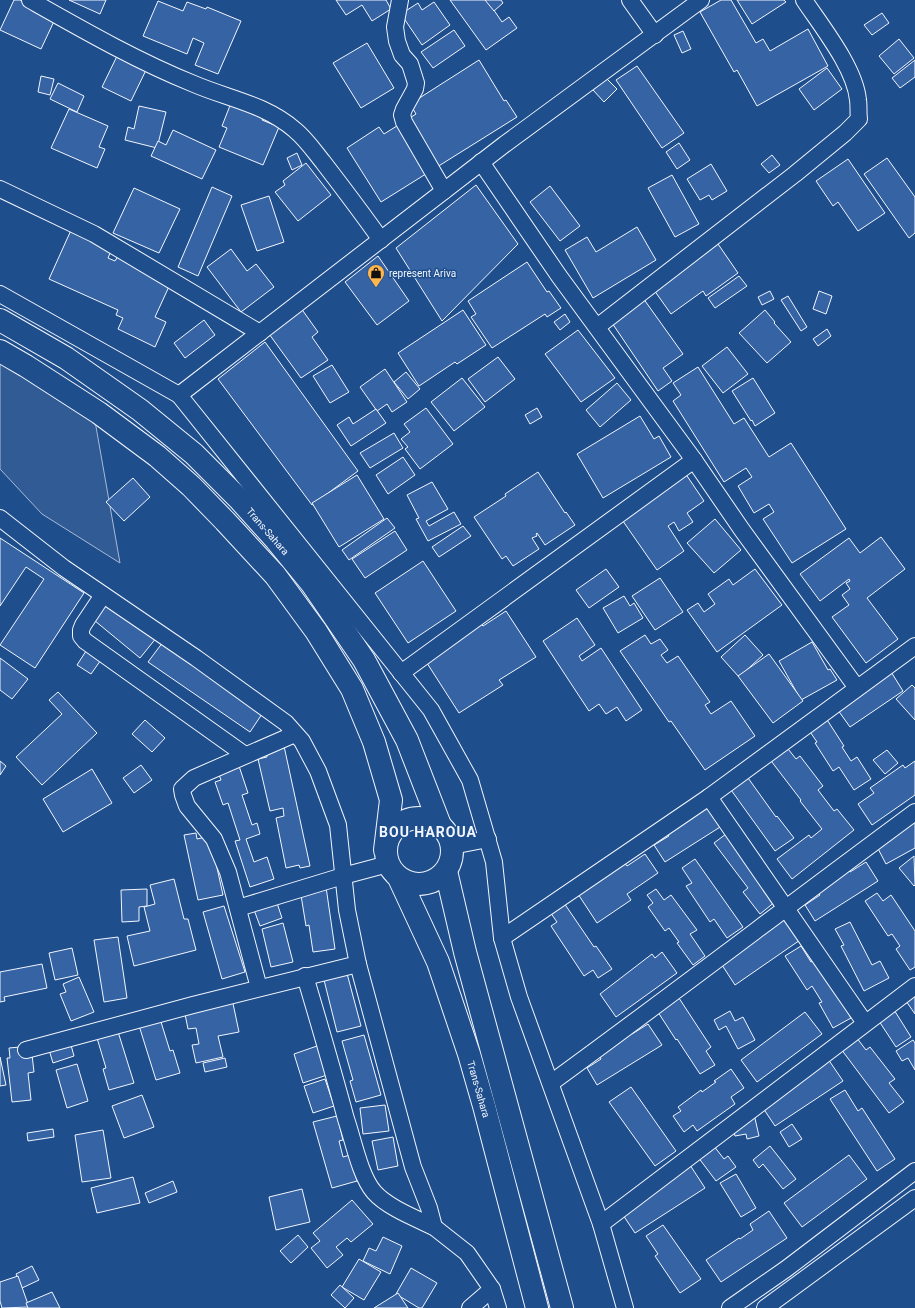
<svg xmlns="http://www.w3.org/2000/svg" width="915" height="1308" font-family="Roboto,sans-serif">
  <style>
    .parking { fill: #305b95; stroke: #a8bbd7 }
    .building { fill: #3563a3; stroke: #f2f6ff }
    .lines { fill: none; stroke-linecap: round; stroke-linejoin: round }
    .minor-casing { stroke: #f2f6ff; stroke-width: 18 }
    .trunk-casing { stroke: #f2f6ff; stroke-width: 24 }
    .minor { stroke: #1f4e8c; stroke-width: 16 }
    .trunk { stroke: #1f4e8c; stroke-width: 22 }
    .labels { text-anchor: middle; stroke-width: 3; stroke-linejoin: round; paint-order: stroke }
    .poi-label { font-size: 10px; fill: #f2f6ff; stroke: #1f4e8c; text-anchor: start }
    .street-label { font-size: 10px; fill: #f2f6ff; stroke: #1f4e8c }
    .district-label { font-size: 14px; font-weight: bold; letter-spacing: 1px; fill: #f2f6ff; stroke: #1f4e8c }
  </style>
  <rect width="100%" height="100%" fill="#1f4e8c"/>
  <polygon class="parking" points="0,360 95,421 120,563 42,514 0,469"/>
  <g class="building">
    <polygon points="14,0 20,0 56,17 41,49 0,30"/>
    <polygon points="69,0 106,0 100,14"/>
    <polygon points="336,0 386,0 391,9 372,21 362,5 346,15"/>
    <polygon points="450,0 487,0 502,22 509,17 517,28 486,50"/>
    <polygon points="485,0 501,0 503,3 494,11"/>
    <polygon points="721,0 731,0 756,43 763,39 770,51 808,29 828,66 757,106 737,70 734,72 700,12"/>
    <polygon points="737,0 784,0 786,2 752,24"/>
    <polygon points="158,1 183,11 187,2 206,9 207,7 241,21 218,74 195,65 204,43 193,38 187,54 143,36"/>
    <polygon points="434,2 450,25 422,45 401,14 418,3 422,10"/>
    <polygon points="882,13 889,23 872,35 864,25"/>
    <polygon points="454,30 465,46 433,68 421,52"/>
    <polygon points="683,31 691,49 682,53 674,35"/>
    <polygon points="899,39 914,58 894,74 879,56"/>
    <polygon points="367,43 394,88 361,108 333,63"/>
    <polygon points="119,52 148,66 131,101 102,87"/>
    <polygon points="479,60 504,101 506,100 517,117 381,202 347,148 379,127 384,134 416,114 410,104"/>
    <polygon points="915,60 915,77 900,88 892,78"/>
    <polygon points="637,66 684,133 662,148 616,80"/>
    <polygon points="827,68 842,89 814,110 799,89"/>
    <polygon points="41,76 54,79 50,95 38,92"/>
    <polygon points="606,78 617,89 604,102 593,90"/>
    <polygon points="58,83 84,96 77,112 50,99"/>
    <polygon points="231,103 264,117 262,120 279,127 263,165 219,147 227,128 222,126"/>
    <polygon points="139,106 166,112 157,148 125,140 128,127 134,129"/>
    <polygon points="69,109 108,126 99,147 105,149 97,168 51,148"/>
    <polygon points="173,130 216,150 202,179 151,156 158,141 166,145"/>
    <polygon points="679,143 690,160 677,169 666,152"/>
    <polygon points="297,153 302,165 292,170 287,158"/>
    <polygon points="772,155 780,165 769,173 761,164"/>
    <polygon points="887,158 915,197 915,233 909,238 864,174"/>
    <polygon points="848,159 885,213 858,231 838,202 833,206 816,181"/>
    <polygon points="306,163 331,195 298,221 275,192 285,185 283,181"/>
    <polygon points="711,164 727,191 712,200 709,195 700,200 687,179"/>
    <polygon points="672,175 699,224 675,237 648,188"/>
    <polygon points="476,185 518,244 442,321 396,248"/>
    <polygon points="550,186 580,226 560,241 530,202"/>
    <polygon points="212,187 232,196 198,276 178,267"/>
    <polygon points="134,188 180,209 159,253 113,233"/>
    <polygon points="269,196 284,242 257,251 241,205"/>
    <polygon points="637,227 656,260 593,298 565,250 587,237 596,252"/>
    <polygon points="72,228 113,246 108,258 115,261 118,256 172,280 155,317 166,322 155,347 118,329 123,318 116,315 118,310 49,279"/>
    <polygon points="718,244 738,273 706,296 703,291 671,314 654,290"/>
    <polygon points="231,249 247,271 256,264 274,287 241,312 207,267"/>
    <polygon points="378,256 409,301 377,325 345,282"/>
    <polygon points="527,262 547,292 549,291 561,308 547,317 545,314 492,348 471,317 476,314 468,301"/>
    <polygon points="739,276 747,286 715,308 708,298"/>
    <polygon points="770,291 774,299 762,305 758,297"/>
    <polygon points="819,291 832,296 826,314 813,309"/>
    <polygon points="788,296 807,327 801,331 781,300"/>
    <polygon points="643,298 683,354 663,368 672,381 658,391 610,320"/>
    <polygon points="298,304 318,332 312,337 328,360 301,378 264,327"/>
    <polygon points="463,310 486,345 457,364 455,362 419,386 398,353"/>
    <polygon points="765,310 775,322 774,323 791,342 767,363 739,333"/>
    <polygon points="565,314 570,322 560,330 554,322"/>
    <polygon points="204,320 215,335 185,358 174,343"/>
    <polygon points="827,329 831,336 818,346 813,339"/>
    <polygon points="578,330 615,378 581,402 545,354"/>
    <polygon points="265,342 358,471 312,505 218,379"/>
    <polygon points="727,347 748,374 723,393 702,366"/>
    <polygon points="498,357 515,379 485,402 468,379"/>
    <polygon points="332,365 349,392 330,403 313,376"/>
    <polygon points="698,367 734,424 744,418 769,457 791,443 846,529 792,563 763,519 774,512 769,504 754,513 738,486 752,477 746,468 724,482 673,401 681,395 673,383"/>
    <polygon points="385,369 407,402 392,412 387,404 377,411 360,387"/>
    <polygon points="406,372 420,389 408,399 394,382"/>
    <polygon points="462,378 485,407 454,431 431,402"/>
    <polygon points="753,378 775,413 755,426 752,420 751,421 732,391"/>
    <polygon points="617,383 631,400 600,427 586,410"/>
    <polygon points="426,408 453,444 420,469 405,449 408,447 401,439 410,432 404,424"/>
    <polygon points="537,408 542,417 530,424 525,415"/>
    <polygon points="376,409 386,423 351,446 337,425 349,417 353,424"/>
    <polygon points="640,416 654,439 659,436 671,457 603,498 577,454"/>
    <polygon points="394,433 403,448 370,468 360,453"/>
    <polygon points="403,457 415,475 388,494 376,475"/>
    <polygon points="683,470 704,501 687,513 693,522 679,531 674,522 668,526 684,551 657,570 618,514"/>
    <polygon points="538,472 565,513 566,512 575,525 545,545 537,533 536,534 537,536 532,538 539,549 513,566 506,556 502,559 474,517 506,496 505,494"/>
    <polygon points="357,475 384,519 339,547 312,503"/>
    <polygon points="133,478 150,497 124,521 106,502"/>
    <polygon points="432,482 448,509 426,521 429,526 454,512 461,524 428,541 416,519 419,518 407,495"/>
    <polygon points="387,518 395,528 349,560 342,550"/>
    <polygon points="715,519 741,550 714,573 687,543"/>
    <polygon points="463,526 471,536 439,557 432,547"/>
    <polygon points="395,531 407,550 365,578 352,559"/>
    <polygon points="881,537 905,569 867,598 898,639 866,663 832,617 849,605 842,595 850,589 846,583 850,581 849,579 820,601 800,574 849,538 860,553"/>
    <polygon points="0,538 84,593 35,668 0,645 44,579 26,567 0,606"/>
    <polygon points="423,561 456,611 408,643 375,593"/>
    <polygon points="606,569 619,587 589,608 576,590"/>
    <polygon points="755,569 782,605 717,652 687,610 698,603 704,612 715,604 708,594 729,579 733,585"/>
    <polygon points="660,578 683,612 655,630 632,596"/>
    <polygon points="624,596 630,606 634,603 643,618 618,633 603,608"/>
    <polygon points="101,602 116,613 120,608 157,637 140,658 89,616"/>
    <polygon points="506,611 536,657 499,680 503,685 459,713 425,660 481,624 483,626"/>
    <polygon points="577,618 595,645 579,656 582,661 601,648 642,710 626,721 617,707 606,714 599,704 589,711 543,641"/>
    <polygon points="645,635 651,644 660,639 668,650 661,655 667,663 678,656 710,702 705,705 711,714 731,701 755,736 705,770 671,721 669,722 620,651"/>
    <polygon points="745,635 763,655 739,677 721,657"/>
    <polygon points="163,642 264,711 250,732 148,662"/>
    <polygon points="812,642 828,670 830,669 837,680 801,700 779,661"/>
    <polygon points="88,648 103,657 91,674 77,665"/>
    <polygon points="769,654 803,701 773,723 738,676"/>
    <polygon points="0,658 28,679 12,699 0,690"/>
    <polygon points="888,667 903,691 850,727 835,706"/>
    <polygon points="912,685 915,688 915,720 896,699"/>
    <polygon points="58,692 97,733 42,785 16,757 62,714 49,700"/>
    <polygon points="822,712 844,746 842,747 851,761 857,757 871,779 854,790 839,767 833,771 815,743 817,742 804,723"/>
    <polygon points="145,720 165,738 152,752 132,734"/>
    <polygon points="781,740 796,759 800,756 823,786 818,790 834,811 837,809 854,830 792,879 777,859 809,835 811,838 822,829 800,801 801,800 765,753"/>
    <polygon points="284,746 310,866 300,868 299,865 286,868 276,818 284,816 283,808 270,811 258,759 267,757 266,750"/>
    <polygon points="887,750 898,763 885,774 873,760"/>
    <polygon points="237,760 248,793 242,795 252,825 257,823 260,834 246,839 254,862 267,857 274,879 250,887 235,841 240,840 228,803 223,805 215,782 221,780 216,767"/>
    <polygon points="0,761 6,766 0,775"/>
    <polygon points="915,761 915,795 872,825 858,804 874,793 870,788 903,765 905,768"/>
    <polygon points="141,765 152,780 134,793 123,778"/>
    <polygon points="92,769 112,803 63,832 43,799"/>
    <polygon points="743,771 776,817 777,816 794,838 775,851 726,783"/>
    <polygon points="715,802 728,822 665,862 654,845 669,836 663,828"/>
    <polygon points="915,819 915,848 886,864 874,841"/>
    <polygon points="196,833 197,839 210,836 223,895 198,900 184,835"/>
    <polygon points="726,834 776,901 760,914 743,892 748,888 714,843"/>
    <polygon points="645,854 658,873 627,894 631,900 597,923 578,894 624,862 627,866"/>
    <polygon points="914,856 915,885 914,886 899,868"/>
    <polygon points="695,859 743,927 727,938 714,919 710,922 686,886 692,883 682,868"/>
    <polygon points="866,862 878,881 815,921 805,905 820,895 814,887 846,867 850,872"/>
    <polygon points="174,879 184,919 188,919 196,950 134,966 127,936 150,931 144,907 155,904 150,885"/>
    <polygon points="325,880 335,949 313,952 309,925 306,926 299,883"/>
    <polygon points="147,889 147,906 139,907 139,921 122,922 121,890"/>
    <polygon points="656,889 664,900 671,895 697,930 690,934 705,956 693,965 677,943 679,942 669,928 665,931 648,907 653,903 647,895"/>
    <polygon points="273,891 282,918 260,926 250,899"/>
    <polygon points="877,893 883,901 891,895 915,931 915,967 910,970 896,949 900,946 892,934 888,936 865,901"/>
    <polygon points="564,903 594,947 596,946 612,969 598,978 593,970 584,976 551,926 557,922 550,912"/>
    <polygon points="224,906 245,972 222,979 203,912"/>
    <polygon points="788,916 803,938 735,985 722,965 740,953 737,948"/>
    <polygon points="850,922 872,965 880,961 889,978 864,991 841,946 844,945 835,929"/>
    <polygon points="283,923 293,962 271,967 262,929"/>
    <polygon points="118,937 127,998 104,1002 94,940"/>
    <polygon points="801,946 811,962 819,957 851,1018 833,1028 819,1003 822,1002 812,986 807,990 785,956"/>
    <polygon points="72,948 78,975 55,980 49,953"/>
    <polygon points="662,952 677,973 616,1017 600,994 652,954 655,958"/>
    <polygon points="42,964 47,988 4,997 5,1001 0,1002 0,972"/>
    <polygon points="345,966 361,1026 337,1032 322,972"/>
    <polygon points="79,977 94,1012 71,1021 60,994 66,992 63,984"/>
    <polygon points="231,994 239,1032 218,1036 223,1057 196,1063 192,1045 199,1044 196,1028 188,1029 183,1004"/>
    <polygon points="677,995 711,1047 706,1051 715,1065 700,1074 677,1039 676,1040 656,1009"/>
    <polygon points="915,995 915,1014 906,1001"/>
    <polygon points="891,1005 911,1037 896,1047 875,1015"/>
    <polygon points="157,1009 170,1051 173,1050 180,1073 156,1080 136,1016"/>
    <polygon points="730,1011 735,1021 743,1017 755,1040 738,1049 726,1026 719,1030 714,1020"/>
    <polygon points="805,1012 822,1034 757,1082 741,1060"/>
    <polygon points="115,1022 134,1083 109,1090 103,1069 106,1068 94,1028"/>
    <polygon points="648,1024 662,1045 597,1085 587,1068 601,1059 596,1050 629,1029 632,1034"/>
    <polygon points="853,1033 866,1050 870,1047 895,1079 889,1083 904,1102 889,1113 838,1045"/>
    <polygon points="68,1034 74,1056 53,1063 46,1040"/>
    <polygon points="364,1035 381,1095 356,1102 350,1081 353,1080 342,1041"/>
    <polygon points="913,1040 915,1043 915,1070 908,1058 902,1061 896,1051"/>
    <polygon points="31,1046 34,1072 28,1073 31,1100 12,1102 7,1058 10,1058 9,1048"/>
    <polygon points="317,1046 327,1075 303,1083 294,1054"/>
    <polygon points="0,1057 6,1085 0,1086"/>
    <polygon points="225,1058 227,1067 205,1072 203,1063"/>
    <polygon points="828,1059 843,1081 775,1126 761,1105"/>
    <polygon points="77,1064 88,1101 67,1108 56,1070"/>
    <polygon points="731,1069 744,1088 731,1097 735,1104 697,1131 693,1125 684,1132 673,1116 681,1111 678,1107 701,1090 702,1092 716,1082 714,1081"/>
    <polygon points="325,1079 334,1106 313,1113 304,1086"/>
    <polygon points="631,1087 676,1151 655,1166 609,1102"/>
    <polygon points="845,1090 858,1111 862,1108 895,1159 877,1171 830,1099"/>
    <polygon points="142,1095 154,1127 124,1138 112,1106"/>
    <polygon points="385,1105 389,1131 363,1134 360,1108"/>
    <polygon points="754,1114 759,1136 747,1139 746,1134 735,1136 731,1120"/>
    <polygon points="337,1116 343,1140 339,1141 343,1157 350,1155 357,1181 332,1188 313,1122"/>
    <polygon points="792,1124 802,1139 789,1147 780,1132"/>
    <polygon points="53,1129 54,1137 28,1141 27,1133"/>
    <polygon points="103,1130 111,1178 82,1182 75,1135"/>
    <polygon points="393,1137 398,1166 378,1170 372,1141"/>
    <polygon points="710,1141 724,1159 728,1156 736,1167 716,1181 695,1153"/>
    <polygon points="770,1146 796,1179 783,1189 763,1164 759,1168 753,1160"/>
    <polygon points="849,1155 867,1179 802,1227 784,1203"/>
    <polygon points="688,1162 705,1188 635,1233 621,1212"/>
    <polygon points="736,1174 756,1208 741,1217 720,1183"/>
    <polygon points="133,1177 140,1203 97,1213 91,1188"/>
    <polygon points="173,1181 177,1192 149,1203 145,1193"/>
    <polygon points="302,1189 310,1222 276,1230 269,1197"/>
    <polygon points="352,1200 373,1224 351,1242 347,1238 336,1247 343,1255 327,1268 311,1248 320,1241 313,1233"/>
    <polygon points="769,1211 787,1238 721,1282 706,1260 739,1238 740,1239 753,1230 750,1224"/>
    <polygon points="663,1225 701,1279 680,1293 655,1256 658,1254 646,1236"/>
    <polygon points="298,1235 308,1247 291,1263 280,1251"/>
    <polygon points="383,1237 402,1246 390,1274 363,1261 369,1248 376,1251"/>
    <polygon points="359,1259 381,1272 364,1300 342,1287"/>
    <polygon points="32,1266 39,1280 22,1288 16,1274"/>
    <polygon points="411,1268 437,1283 422,1308 419,1308 396,1294"/>
    <polygon points="18,1276 29,1307 2,1308 0,1301 0,1282"/>
    <polygon points="340,1285 354,1298 345,1308 331,1295"/>
    <polygon points="52,1292 60,1308 28,1308 26,1303"/>
    <polygon points="398,1293 408,1308 374,1308"/>
  </g>
  <g class="lines">
    <defs>
      <g id="minor">
        <path d="M 30,0 C 83,30 137,61 194,84 C 229,99 265,104 295,130 C 306,139 314,151 323,162 C 343,188 362,213 381,240"/>
        <polyline points="400,0 395,27 397,41 402,55 410,64 416,83 415,89 404,109 402,115 404,122 444,191"/>
        <polyline points="630,0 655,35"/>
        <polyline points="481,162 559,276 694,460 742,530 857,688"/>
        <polyline points="0,189 94,234 260,333"/>
        <polyline points="0,294 179,395"/>
        <path d="M 597,327 L 795,174 L 845,133 L 859,119 C 858,113 859,106 858,100 C 855,68 822,27 804,0"/>
        <polyline points="0,518 64,568 196,658 286,723 302,741 318,771 338,825 347,910 358,964 413,1167 429,1208 434,1227 467,1253 492,1289 498,1308"/>
        <polyline points="103,595 83,625 81,630 81,636 85,641 245,755"/>
        <polyline points="401,673 694,460"/>
        <polyline points="709,797 865,1023"/>
        <polyline points="452,846 488,839"/>
        <polyline points="238,908 343,876 388,864"/>
        <polyline points="502,938 709,797 915,646"/>
        <path d="M 305,976 C 319,1023 333,1071 346,1119 C 353,1139 360,1176 374,1192 C 387,1207 415,1218 434,1227"/>
        <polyline points="259,988 228,872 214,839 187,806 183,795 182,789 194,778 295,734"/>
        <polyline points="26,1050 193,1005 358,964"/>
        <path d="M 551,1083 C 673,994 793,902 915,812"/>
        <polyline points="601,1224 915,986"/>
        <polyline points="470,1308 492,1289"/>
        <polyline points="625,1308 601,1224 519,997 502,938 494,862 470,780 431,710 179,395 505,144 701,0"/>
        <polyline points="730,1308 786,1269 915,1171"/>
        <polyline points="765,1308 915,1198"/>
      </g>
      <g id="trunk">
        <polyline points="0,320 66,358 140,410 194,454 239,499 276,540 312,584 364,660 407,740 440,825"/>
        <polyline points="0,351 26,366 99,413 157,456 191,486 225,521 275,575 316,631 352,689 374,742 391,800 385,850"/>
        <circle cx="419" cy="851" r="33"/>
        <polyline points="446,871 465,952 562,1308"/>
        <polyline points="399,878 438,962 469,1054 484,1106 537,1308"/>
      </g>
    </defs>
    <use href="#minor" class="minor-casing"/>
    <use href="#trunk" class="trunk-casing"/>
    <use href="#minor" class="minor"/>
    <use href="#trunk" class="trunk"/>
  </g>
  <defs>
    <symbol id="shop-pin" viewBox="-11 -11 22 30"><path d="M0 17L-7.5 6A9.5 9.5 0 1 1 7.5 6Z" fill="#ffb74d" stroke="#1f4e8c"/><path d="M-5-2.5h2.3a2.7 3.5 0 0 1 5.4 0H5L5.5 6h-11ZM-1.5-2.5h3a1.5 2.3 0 0 0-3 0Z" fill="#111"/></symbol>
  </defs>
  <g fill-rule="evenodd">
    <use href="#shop-pin" x="366" y="263" width="20" height="27"/>
  </g>
  <g class="labels">
    <g class="poi-label">
      <text x="389" y="277">represent Ariva</text>
    </g>
    <g class="street-label">
      <text transform="translate(268 531) rotate(49)" y="4">Trans-Sahara</text>
      <text transform="translate(479 1089) rotate(74)" y="4">Trans-Sahara</text>
    </g>
    <g class="district-label">
      <text x="428" y="837">BOU HAROUA</text>
    </g>
  </g>
</svg>
